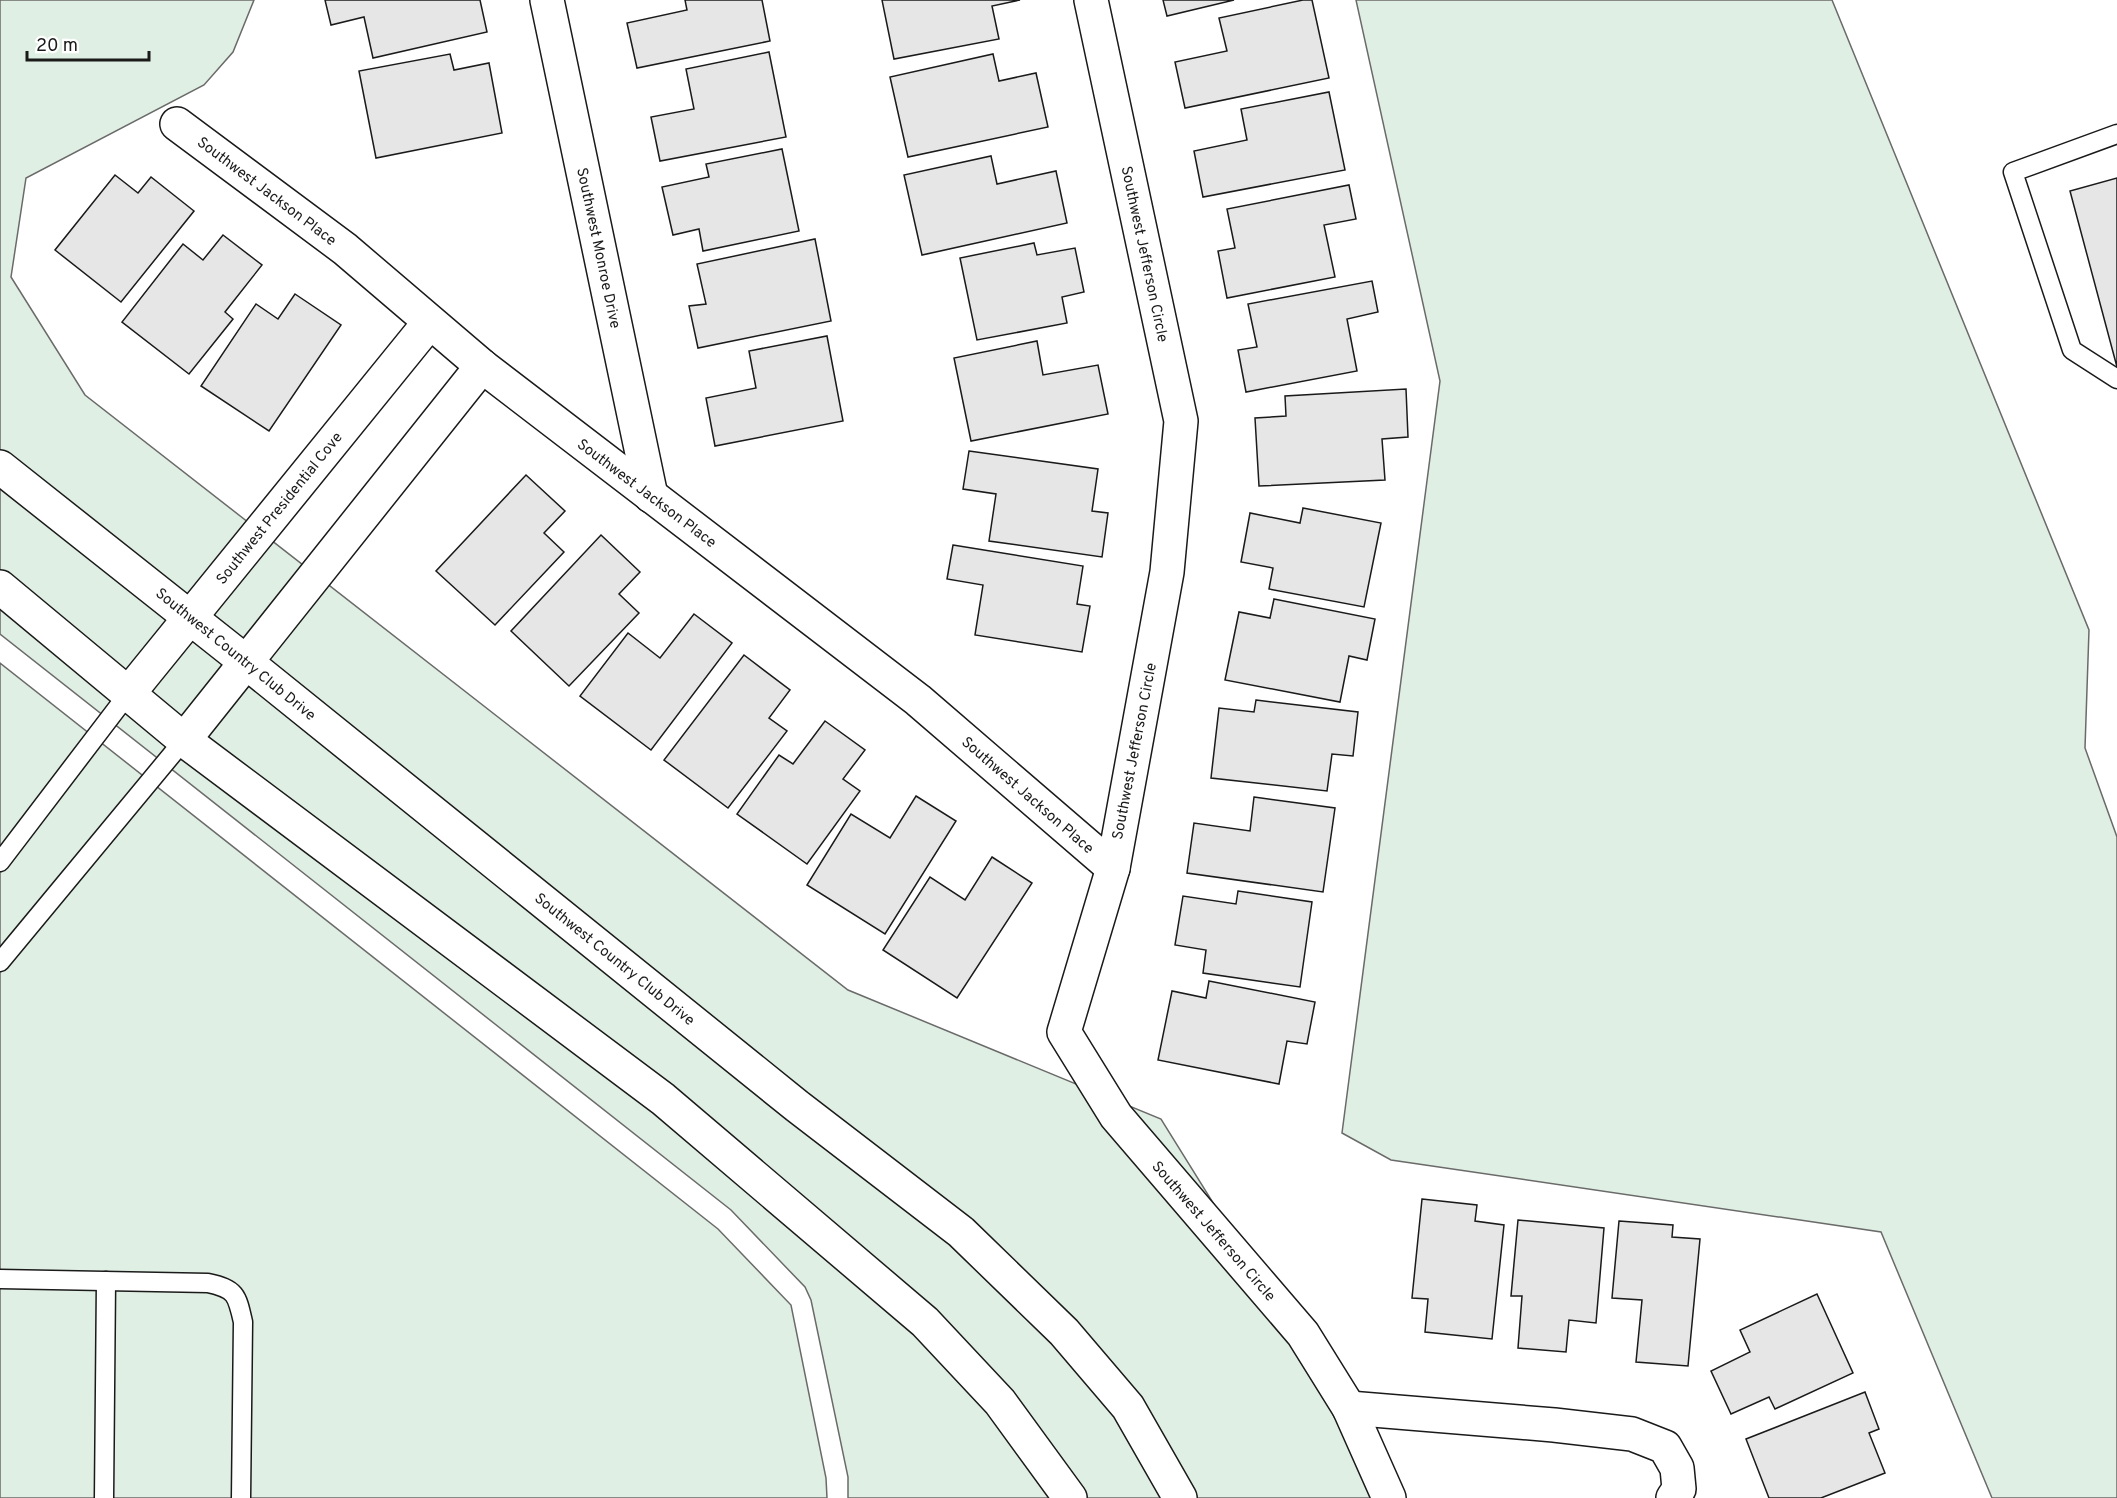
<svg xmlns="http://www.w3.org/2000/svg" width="2117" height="1498" font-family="Overpass,sans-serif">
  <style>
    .green { fill: #e0efe3; stroke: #6a6a6a; stroke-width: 1.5 }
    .building { fill: #e6e6e6; stroke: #1a1a1a; stroke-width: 1.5 }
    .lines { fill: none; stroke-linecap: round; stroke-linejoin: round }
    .lane-casing { stroke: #1a1a1a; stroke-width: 21 }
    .street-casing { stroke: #1a1a1a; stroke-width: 36 }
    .lane { stroke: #fff; stroke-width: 18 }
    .street { stroke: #fff; stroke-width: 33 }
    .labels { text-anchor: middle; stroke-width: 4.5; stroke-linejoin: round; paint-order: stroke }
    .street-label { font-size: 15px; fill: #1a1a1a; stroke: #fff }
  </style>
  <rect width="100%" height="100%" fill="#fff"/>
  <g class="green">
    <polygon points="0,0 254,0 233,52 204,85 26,178 11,277 85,395 848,990 1161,1119 1294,1333 1390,1498 848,1498 848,1477 811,1300 805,1287 731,1210 0,634"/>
    <polygon points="1356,0 1832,0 2089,630 2085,748 2117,837 2117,1498 1992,1498 1881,1232 1391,1160 1342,1133 1440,381"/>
    <polygon points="0,663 718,1229 791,1305 826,1478 827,1498 0,1498"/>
  </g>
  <g class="building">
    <polygon points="325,0 480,0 487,32 373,58 364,17 331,25"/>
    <polygon points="685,0 762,0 770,41 637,68 627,23 687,10"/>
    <polygon points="882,0 1020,0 992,6 999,39 894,59"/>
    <polygon points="1163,0 1234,0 1167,16"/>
    <polygon points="1303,0 1312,0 1329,78 1185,108 1175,62 1227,51 1219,18"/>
    <polygon points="769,52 786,137 660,161 651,117 694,109 686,69"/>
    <polygon points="450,54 454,70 489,63 502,133 376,158 359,71"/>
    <polygon points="993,54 999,81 1036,73 1048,127 908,157 890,77"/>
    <polygon points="1329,92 1345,170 1203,197 1194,151 1247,140 1241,109"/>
    <polygon points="782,149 799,231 703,251 699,229 673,235 662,187 709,177 706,164"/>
    <polygon points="991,156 997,184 1056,171 1067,223 922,255 904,175"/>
    <polygon points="115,175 138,193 151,177 194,211 121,302 55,250"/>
    <polygon points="2117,178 2117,367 2070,191"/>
    <polygon points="1349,185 1356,219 1324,225 1335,277 1227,298 1218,251 1235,248 1227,209"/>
    <polygon points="223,235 262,265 225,312 233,319 189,374 122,322 183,244 203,260"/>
    <polygon points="815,239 831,321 698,348 689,306 706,304 697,264"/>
    <polygon points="1034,243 1037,255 1075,248 1084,292 1062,297 1067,323 977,340 960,258"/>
    <polygon points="1372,281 1378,312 1347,319 1357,371 1246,392 1238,350 1257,347 1248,304"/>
    <polygon points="295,294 341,325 269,431 201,386 256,304 278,319"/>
    <polygon points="827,336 843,421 715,446 706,398 756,388 749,351"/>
    <polygon points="1037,341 1043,375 1098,365 1108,414 971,441 954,358"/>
    <polygon points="1406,389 1408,437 1382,439 1385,480 1259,486 1255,418 1286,416 1285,396"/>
    <polygon points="969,451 1098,469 1092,511 1108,513 1102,557 989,541 996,494 963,489"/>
    <polygon points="526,475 565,511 544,533 564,552 495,625 436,571"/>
    <polygon points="1303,508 1381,523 1364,607 1269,589 1273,568 1241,562 1250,513 1300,523"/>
    <polygon points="601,535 640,572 619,594 639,613 569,686 511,631"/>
    <polygon points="953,545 1083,566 1077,604 1090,606 1082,652 975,635 983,585 947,579"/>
    <polygon points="1274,599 1375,619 1367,660 1349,656 1340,702 1225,680 1239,612 1270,618"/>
    <polygon points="694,614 732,643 651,750 580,696 628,633 660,658"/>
    <polygon points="744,655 790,690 769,718 787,731 728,808 664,760"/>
    <polygon points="1256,700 1358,712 1353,756 1332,754 1327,791 1211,778 1219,708 1254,712"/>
    <polygon points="825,721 865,750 843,779 860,791 807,864 737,814 779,755 793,764"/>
    <polygon points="916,796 956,821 885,934 807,885 851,814 890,838"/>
    <polygon points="1254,797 1335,808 1323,892 1187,873 1194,823 1250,831"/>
    <polygon points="992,857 1032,883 957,998 883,950 930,877 965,900"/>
    <polygon points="1238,891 1312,902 1300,987 1203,973 1206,950 1175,945 1183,896 1236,904"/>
    <polygon points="1209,981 1315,1002 1307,1044 1287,1041 1279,1084 1158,1060 1172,991 1206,998"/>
    <polygon points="1422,1199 1477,1205 1475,1221 1504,1225 1492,1339 1425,1332 1428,1299 1412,1298"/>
    <polygon points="1518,1220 1604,1228 1596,1323 1569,1320 1566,1352 1518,1348 1522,1296 1511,1296"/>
    <polygon points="1619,1221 1673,1225 1672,1237 1700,1239 1688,1366 1636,1362 1642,1300 1612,1298"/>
    <polygon points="1817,1294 1853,1373 1775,1409 1769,1397 1731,1414 1711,1371 1750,1352 1740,1330"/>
    <polygon points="1865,1392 1879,1429 1869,1433 1885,1473 1821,1498 1769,1498 1746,1439"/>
  </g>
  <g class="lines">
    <defs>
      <g id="lane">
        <polyline points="2117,134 2013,172 2072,350 2117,379"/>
        <polyline points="0,862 128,694"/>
        <polyline points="0,962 184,740"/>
        <path d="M 0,1279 L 208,1283 C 236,1289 237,1295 243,1322 L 241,1498"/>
        <polyline points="104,1498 106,1281"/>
      </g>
      <g id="street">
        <polyline points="547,0 651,496"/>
        <polyline points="1091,0 1181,421 1167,572 1113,868 1064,1032 1116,1116 1303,1334 1349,1408 1389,1498"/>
        <polyline points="177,124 345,249 482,366 918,700 1113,868"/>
        <polyline points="0,467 246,662 797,1106 961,1232 1064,1332 1128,1407 1180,1498"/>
        <polyline points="0,587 184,740 663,1099 925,1322 1000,1402 1070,1498"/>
        <polyline points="128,694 429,323"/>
        <polyline points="184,740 482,366"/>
        <polyline points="1349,1408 1554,1425 1632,1434 1665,1447 1677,1468 1679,1489 1673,1498"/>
      </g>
    </defs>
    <use href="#lane" class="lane-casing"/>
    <use href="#street" class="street-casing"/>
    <use href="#lane" class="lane"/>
    <use href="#street" class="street"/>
  </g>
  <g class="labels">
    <g class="street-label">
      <text transform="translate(267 191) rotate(37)" y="5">Southwest Jackson Place</text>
      <text transform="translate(599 248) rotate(78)" y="5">Southwest Monroe Drive</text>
      <text transform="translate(1145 254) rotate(78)" y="5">Southwest Jefferson Circle</text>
      <text transform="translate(647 493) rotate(37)" y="5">Southwest Jackson Place</text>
      <text transform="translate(279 508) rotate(-51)" y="5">Southwest Presidential Cove</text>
      <text transform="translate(236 654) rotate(39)" y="5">Southwest Country Club Drive</text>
      <text transform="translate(1134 751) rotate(-79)" y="5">Southwest Jefferson Circle</text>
      <text transform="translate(1028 795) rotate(41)" y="5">Southwest Jackson Place</text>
      <text transform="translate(615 959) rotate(39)" y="5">Southwest Country Club Drive</text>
      <text transform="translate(1214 1231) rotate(49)" y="5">Southwest Jefferson Circle</text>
    </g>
  </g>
  <path d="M27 51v9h122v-9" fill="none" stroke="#1a1a1a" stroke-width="3"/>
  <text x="36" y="51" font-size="18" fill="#1a1a1a" stroke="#ffffff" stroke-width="4.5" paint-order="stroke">20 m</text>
</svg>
